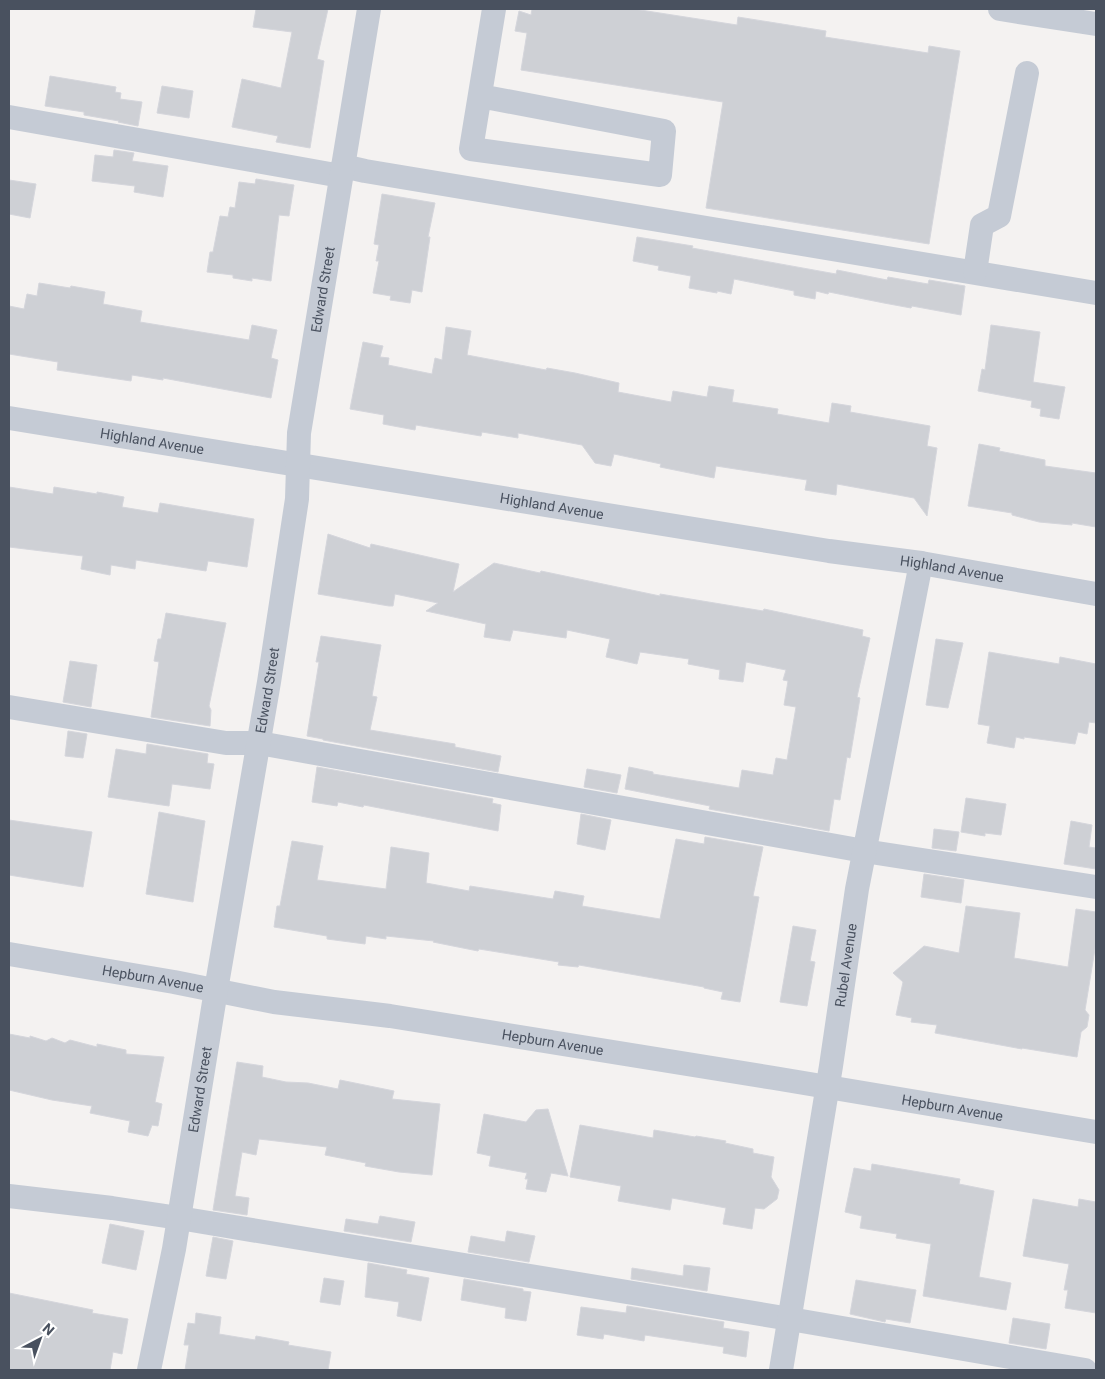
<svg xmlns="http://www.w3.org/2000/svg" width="1105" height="1379" font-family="Roboto,sans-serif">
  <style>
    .building { fill: #ced0d5; stroke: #d5d6dc }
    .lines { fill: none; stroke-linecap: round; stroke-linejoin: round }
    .minor { stroke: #c5cbd5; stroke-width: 24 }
    .labels { text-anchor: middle; stroke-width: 4.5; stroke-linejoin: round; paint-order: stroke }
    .street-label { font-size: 14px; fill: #49515f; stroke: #fff }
  </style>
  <rect width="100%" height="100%" fill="#f4f2f1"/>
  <g class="building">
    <polygon points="256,9 328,9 317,59 324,61 310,148 276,142 278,136 232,127 242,79 281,88 292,32 253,27"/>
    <polygon points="532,9 634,9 737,25 738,17 826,31 825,37 928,53 929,46 960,51 929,244 706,208 723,102 521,70 527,33 515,31 519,11 531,15"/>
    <polygon points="50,76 116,87 115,92 121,93 120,99 142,102 138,126 118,122 119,121 84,115 84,112 45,106"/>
    <polygon points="162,86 193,91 189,118 157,113"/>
    <polygon points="114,150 134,153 132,161 168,166 163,197 134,192 135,186 92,181 95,155 113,157"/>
    <polygon points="256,179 294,185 289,216 279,215 271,281 252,278 252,281 233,278 233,275 207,272 210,252 213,252 220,216 228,217 230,207 235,208 239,182 255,184"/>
    <polygon points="9,180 36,184 30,218 9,214"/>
    <polygon points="382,194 435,203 428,237 430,237 422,292 412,290 410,303 390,300 391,296 373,293 379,261 376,261 379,245 374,244"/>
    <polygon points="637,237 693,246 692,248 836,274 837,270 887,280 888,277 928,284 929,280 965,286 961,315 912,306 911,308 884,303 829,292 828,294 816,291 815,299 794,295 794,291 734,279 731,294 717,291 717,293 689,288 691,276 658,270 659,266 633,261"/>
    <polygon points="39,283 70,288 71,286 105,292 103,304 142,311 140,322 249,340 252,325 277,330 271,358 278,360 271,398 163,378 163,380 132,375 131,381 57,370 58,362 9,354 9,306 24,309 27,294 37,296"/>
    <polygon points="991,325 1040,332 1033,382 1065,387 1059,419 1040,416 1041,409 1031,407 1032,401 978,391 982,369 985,370"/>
    <polygon points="446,327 471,331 467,355 546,370 547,368 575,373 619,383 618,392 671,402 673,391 707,397 709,386 734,390 732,402 778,409 777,414 829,423 832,403 851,406 850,412 930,426 927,446 937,448 927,516 914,498 898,495 837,484 836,495 805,490 807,480 716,466 714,478 660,467 661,464 614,454 611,466 595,463 582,445 518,433 518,438 482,432 481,436 416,425 415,430 383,424 384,415 350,409 363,342 383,346 380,357 389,358 388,365 432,374 435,358 442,360"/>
    <polygon points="979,444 1000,448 999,451 1045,460 1045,466 1096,473 1096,527 1072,523 1072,525 1039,522 1012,515 1012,513 968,506"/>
    <polygon points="9,487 53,494 54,487 97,494 97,492 124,497 122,507 158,513 160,503 254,519 247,567 208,561 206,571 136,560 135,569 111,565 110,575 81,569 83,556 9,547"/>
    <polygon points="328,534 370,548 371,544 459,564 453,592 494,563 540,573 541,571 660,596 660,594 763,611 764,609 863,630 862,636 870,638 857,697 860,698 850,758 847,757 840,800 834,799 829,831 709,809 710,806 625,789 629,767 653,772 653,774 739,788 742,770 773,775 776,758 787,760 796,707 784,705 788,681 783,680 786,670 746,662 743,682 719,679 720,670 688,664 689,659 640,652 637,664 606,657 610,639 567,630 566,638 513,630 510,641 484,637 486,624 426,611 438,603 395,594 393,606 389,606 318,594"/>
    <polygon points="166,613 226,623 209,706 211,710 210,726 151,717 159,662 154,661 158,639 161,639"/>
    <polygon points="321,636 381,645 372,696 377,697 370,730 455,744 455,747 501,756 498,772 323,740 323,739 307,736 319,662 316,662"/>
    <polygon points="936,639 963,643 948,708 926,705"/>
    <polygon points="989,652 1059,664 1060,657 1096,664 1096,723 1089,722 1087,734 1078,732 1075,744 1024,737 1024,739 1016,737 1014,748 987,743 990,726 978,724"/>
    <polygon points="70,661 97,665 91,707 63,702"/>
    <polygon points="68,731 87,734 83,758 65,756"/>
    <polygon points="147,744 208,754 207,763 214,764 210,789 172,784 169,806 108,797 116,749 146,754"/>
    <polygon points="317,767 493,799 492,803 501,805 498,831 364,805 363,807 338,802 337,806 312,802"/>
    <polygon points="587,769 621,775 617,793 584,787"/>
    <polygon points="966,798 1006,804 1001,835 985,833 985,836 961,832"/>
    <polygon points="159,812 205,821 193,902 146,894"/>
    <polygon points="581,814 611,820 605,850 577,844"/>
    <polygon points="9,820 92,832 83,887 9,875"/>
    <polygon points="1071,821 1092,825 1089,847 1096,848 1096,869 1064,864"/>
    <polygon points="934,829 959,832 956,851 932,848"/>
    <polygon points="705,837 763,847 753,896 759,897 740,1002 721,999 723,992 704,988 704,987 579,965 578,967 558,965 559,962 479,949 478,951 433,942 434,941 386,936 386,939 366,936 365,944 327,939 327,936 274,927 277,906 280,906 292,841 323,846 317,880 386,889 391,847 429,853 426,883 469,891 470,886 553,899 555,891 584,896 582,906 660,919 676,839 704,844"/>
    <polygon points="924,874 964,880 961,903 921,897"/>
    <polygon points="966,906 1020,913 1014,958 1068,967 1076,909 1096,912 1096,943 1085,1010 1089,1015 1087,1027 1081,1032 1077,1057 1022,1048 1022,1049 935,1033 937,1025 911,1022 912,1018 896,1015 903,982 893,973 924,946 959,953"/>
    <polygon points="793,926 816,930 810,961 815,962 807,1006 780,1002"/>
    <polygon points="9,1034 30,1038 30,1036 46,1041 52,1038 65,1043 70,1040 97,1047 97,1044 126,1050 126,1054 164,1057 155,1102 162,1104 158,1126 152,1125 148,1136 128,1132 130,1121 90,1113 92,1106 52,1100 9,1090"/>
    <polygon points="237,1062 263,1066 262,1077 286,1082 308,1083 338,1089 340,1080 394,1091 392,1099 440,1104 432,1175 399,1172 365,1166 366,1163 325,1155 327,1147 259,1139 256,1155 242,1152 235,1196 249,1198 247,1215 213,1210"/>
    <polygon points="548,1109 568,1176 551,1173 546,1192 526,1189 528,1179 525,1179 527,1173 489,1166 491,1156 477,1153 484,1114 526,1122 536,1110"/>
    <polygon points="580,1125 653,1138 654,1130 695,1137 696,1136 726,1141 725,1143 753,1149 753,1153 774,1157 771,1177 779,1190 777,1199 764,1209 755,1208 752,1229 723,1224 726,1208 672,1198 670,1210 618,1201 621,1186 570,1177"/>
    <polygon points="872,1164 960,1179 959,1184 994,1191 979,1277 1011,1283 1006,1310 923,1296 931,1244 896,1238 897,1234 860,1228 862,1216 845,1212 854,1168 871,1171"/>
    <polygon points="1033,1199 1078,1207 1079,1199 1096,1202 1096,1313 1065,1308 1068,1290 1064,1290 1069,1264 1023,1256"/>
    <polygon points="380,1216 415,1222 411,1242 344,1231 346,1219 378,1224"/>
    <polygon points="110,1224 144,1231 136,1270 102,1263"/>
    <polygon points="507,1231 535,1236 529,1262 468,1252 471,1236 505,1242"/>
    <polygon points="213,1237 233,1241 226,1279 206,1276"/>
    <polygon points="368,1263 407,1270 406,1274 429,1278 421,1321 397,1316 399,1302 365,1297"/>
    <polygon points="684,1265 710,1268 707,1291 631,1279 632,1268 683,1276"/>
    <polygon points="324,1278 344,1281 340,1305 320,1302"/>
    <polygon points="464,1279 523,1289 523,1291 531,1292 526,1321 505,1318 506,1308 461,1300"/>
    <polygon points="856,1280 916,1290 910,1323 886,1319 885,1322 850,1314"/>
    <polygon points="9,1293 93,1310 92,1313 128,1319 122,1354 113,1352 110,1370 9,1370"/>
    <polygon points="627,1306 724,1322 723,1328 749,1332 746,1357 723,1353 724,1347 645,1335 644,1341 604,1334 603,1339 577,1335 581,1307 626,1313"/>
    <polygon points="196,1313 221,1317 219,1334 255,1340 256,1336 289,1342 288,1345 331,1352 328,1370 185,1370 189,1345 184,1345 188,1323 195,1324"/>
    <polygon points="1013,1318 1050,1324 1046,1349 1009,1343"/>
  </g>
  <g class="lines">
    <g class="minor">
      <polyline points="1000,9 1096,24"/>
      <polyline points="480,96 664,131 660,175 471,149 494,9"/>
      <polyline points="9,117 341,176"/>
      <polyline points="343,166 365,171 1096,293"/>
      <polyline points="975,272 982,225 999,216 1027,73"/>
      <path id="s1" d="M 9,418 L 829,551 L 921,563 L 1096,594"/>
      <polyline points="9,707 226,743 259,743 864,851 1096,887"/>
      <path id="s2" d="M 9,954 L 174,982 L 274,1002 L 390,1016 L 774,1078 L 1096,1132"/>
      <polyline points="9,1196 112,1208 179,1218 790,1319 1085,1370"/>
      <path id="s3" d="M 149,1370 L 174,1249 L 216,990 L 269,682 L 297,499 L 299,433 L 369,9"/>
      <path id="s4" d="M 781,1370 L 831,1066 L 857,889 L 921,563"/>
    </g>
  </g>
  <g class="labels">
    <g class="street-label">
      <text dy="5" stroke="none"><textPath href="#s3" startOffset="1095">Edward Street</textPath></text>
      <text dy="5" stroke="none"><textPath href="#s1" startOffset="145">Highland Avenue</textPath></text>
      <text dy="5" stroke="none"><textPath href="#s1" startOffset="550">Highland Avenue</textPath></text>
      <text dy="5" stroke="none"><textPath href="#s1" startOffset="955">Highland Avenue</textPath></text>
      <text dy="5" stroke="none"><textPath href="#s3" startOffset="690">Edward Street</textPath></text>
      <text dy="5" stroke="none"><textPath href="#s4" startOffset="410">Rubel Avenue</textPath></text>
      <text dy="5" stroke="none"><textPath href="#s2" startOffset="146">Hepburn Avenue</textPath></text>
      <text dy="5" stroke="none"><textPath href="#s2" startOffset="551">Hepburn Avenue</textPath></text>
      <text dy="5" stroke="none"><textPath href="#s3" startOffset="285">Edward Street</textPath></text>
      <text dy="5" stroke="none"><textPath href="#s2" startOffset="956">Hepburn Avenue</textPath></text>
    </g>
  </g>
  <rect width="1105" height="1379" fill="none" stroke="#49515f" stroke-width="20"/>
  <g transform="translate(40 1339) rotate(41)" stroke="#ffffff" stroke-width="4" paint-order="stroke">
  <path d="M0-4L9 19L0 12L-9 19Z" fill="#49515f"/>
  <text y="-8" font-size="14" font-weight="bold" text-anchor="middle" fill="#49515f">N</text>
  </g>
</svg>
